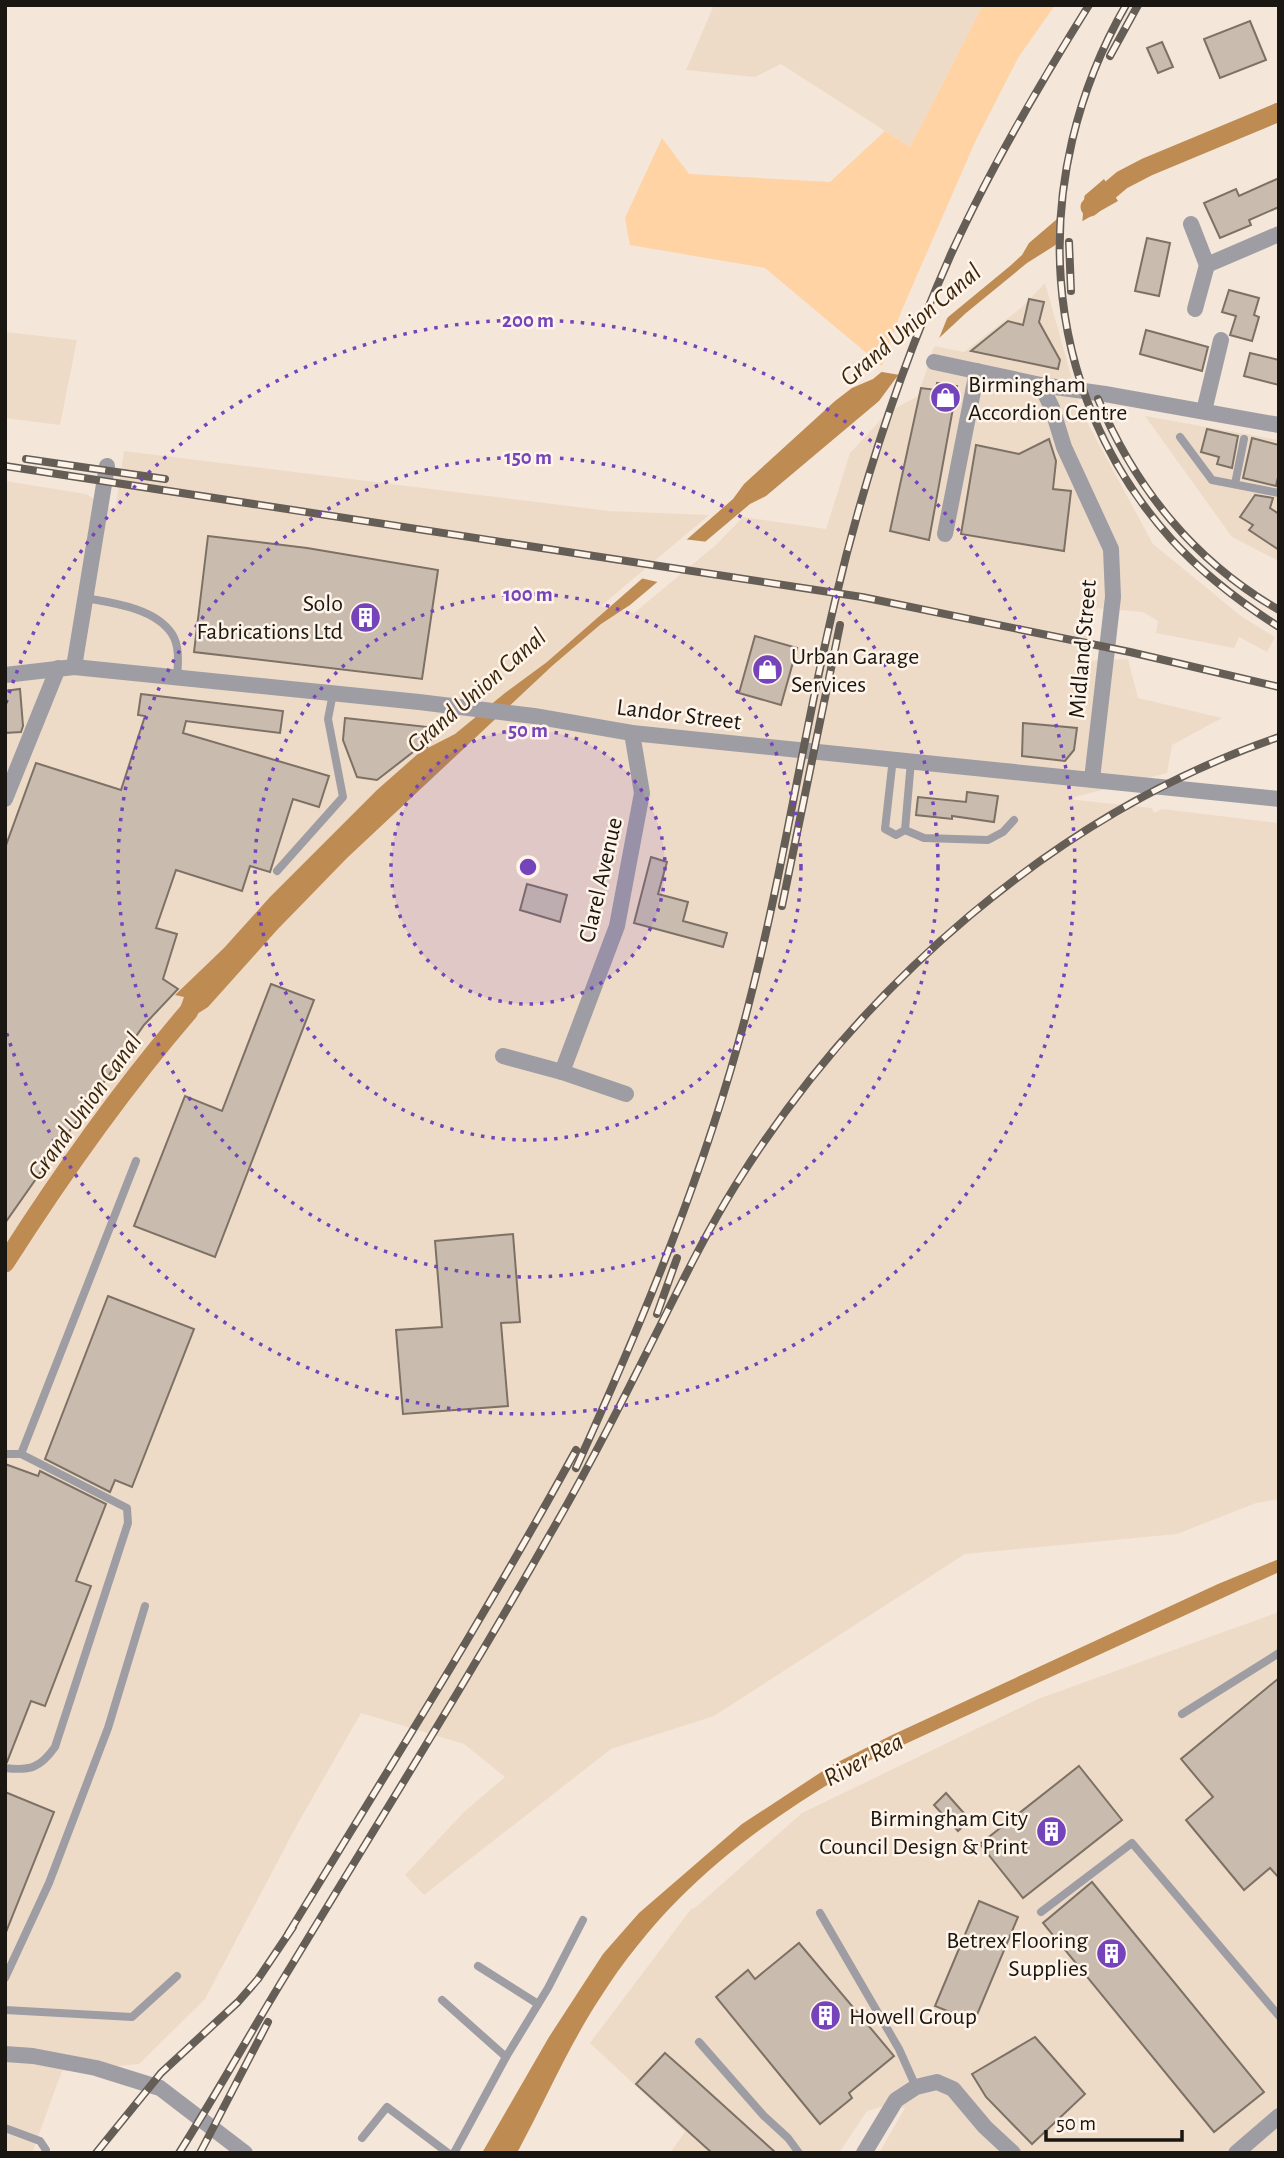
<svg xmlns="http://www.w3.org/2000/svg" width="1284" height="2158" font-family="'Alegreya Sans',sans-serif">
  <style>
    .built { fill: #eedbc7 }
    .green { fill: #ffd3a4 }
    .water { fill: #be8b53 }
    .pier { fill: #f4e6d9 }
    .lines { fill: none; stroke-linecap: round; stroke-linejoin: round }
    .canal { stroke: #be8b53; stroke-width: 19 }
    .building { fill: #c9bcaf; stroke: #7d7165; stroke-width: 2 }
    .lane { stroke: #9f9da4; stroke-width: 8 }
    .street { stroke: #9f9da4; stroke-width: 16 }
    .rail-casing { stroke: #655e56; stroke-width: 8 }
    .rail { stroke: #fff4e9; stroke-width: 5; stroke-dasharray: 16; stroke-linecap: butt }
    .ring { fill: none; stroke: #7544bb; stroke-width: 3.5; stroke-dasharray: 3.5 7 }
    .labels { text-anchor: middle; stroke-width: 5; stroke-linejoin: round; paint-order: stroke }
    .poi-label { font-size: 24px; fill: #1a1611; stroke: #fff4e9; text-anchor: start }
    .street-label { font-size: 24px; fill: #1a1611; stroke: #fff4e9 }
    .water-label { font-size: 26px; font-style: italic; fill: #3c270d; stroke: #fff4e9 }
    .centre { fill: #7544bb; stroke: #fff4e9; stroke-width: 3.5 }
    .ring-label { font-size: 21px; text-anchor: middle; font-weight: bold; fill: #7544bb; stroke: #fff4e9; stroke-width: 5; stroke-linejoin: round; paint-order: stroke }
  </style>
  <rect width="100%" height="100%" fill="#f4e6d9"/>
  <g class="built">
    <polygon points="714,5 983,5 910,147 781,64 755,77 686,70"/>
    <polygon points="1045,283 1081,411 1153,544 1241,616 1275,637 1267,652 1239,637 1234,648 1156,633 1158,621 1143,612 1095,608 1085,661 1128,659 1138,698 1222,718 1172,745 1167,773 1067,799 1152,808 1154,813 1162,809 1279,823 1279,1499 1256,1503 1177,1534 965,1554 714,1716 611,1749 424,1895 405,1875 464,1812 505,1777 464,1744 361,1713 298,1823 205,1999 139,2064 62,2071 32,2153 5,2153 5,481 86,494 115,511 124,451 609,511 709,515 601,606 634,613 717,544 743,517 826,529 850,453 887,413 918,396 934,346 964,352 1021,308"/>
    <polygon points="5,332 77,340 60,425 5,418"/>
    <polygon points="1145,416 1279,440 1279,561 1232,537"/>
    <polygon points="1279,1612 1279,2153 879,2153 905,2108 884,2106 867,2111 839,2153 670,2153 685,2132 590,2043 691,1909 696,1907 802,1813 1038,1699"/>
  </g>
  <polygon class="green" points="983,5 1055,5 1018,58 975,142 901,312 882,366 765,268 630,245 625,218 662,138 689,174 830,182 885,131 910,147"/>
  <g class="water">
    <polygon points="1104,179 1118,201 1079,223 1054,246 1027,263 966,313 896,378 879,401 766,496 750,504 630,605 601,624 552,666 347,858 277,930 208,1007 183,1023 175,1034 168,1027 179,1011 184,997 175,995 224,948 270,897 377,790 420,752 455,734 505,693 547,662 733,499 744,484 835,401 852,388 873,379 1010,266 1022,255 1029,243"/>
    <path d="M 1279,1559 L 1279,1572 L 864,1763 C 754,1827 670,1889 600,1998 C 568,2047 545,2101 517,2153 L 482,2153 L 549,2037 L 603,1954 L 639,1913 L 742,1824 L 832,1765 L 892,1735 L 1218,1584 Z"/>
  </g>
  <g class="pier">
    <polygon points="1085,190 1082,225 1058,248 1060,212"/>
    <polygon points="950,311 936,346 898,381 900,375 876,371"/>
    <polygon points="683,539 708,542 662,583 636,577"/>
  </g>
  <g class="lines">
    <g class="canal">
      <polyline points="1090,207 1122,180 1147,167 1279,112"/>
      <path d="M 5,1263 C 61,1175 121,1090 189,1011"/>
    </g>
  </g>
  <g class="building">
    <polygon points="1250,21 1266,60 1220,78 1204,39"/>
    <polygon points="1162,42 1173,67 1158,73 1147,48"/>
    <polygon points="1279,178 1279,207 1249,220 1251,225 1220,238 1204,203 1236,189 1239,196"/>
    <polygon points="1147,238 1170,243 1159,296 1135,291"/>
    <polygon points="1229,290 1259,298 1254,315 1259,317 1252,341 1230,335 1236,316 1222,312"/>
    <polygon points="1029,299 1044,302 1039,322 1060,360 1058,369 971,351 1008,321 1023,325"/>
    <polygon points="1146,330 1208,347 1202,371 1140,354"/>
    <polygon points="1250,353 1279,360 1279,385 1244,376"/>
    <polygon points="937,383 957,386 929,540 890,531 921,388 936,390"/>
    <polygon points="1207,429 1238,436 1232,468 1217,464 1219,457 1201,452"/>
    <polygon points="1252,438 1279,445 1279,473 1276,486 1243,478"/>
    <polygon points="1049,439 1056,461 1053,489 1071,491 1064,551 961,534 976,445 1019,454"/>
    <polygon points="1255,495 1273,498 1270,508 1279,514 1279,550 1249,530 1253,525 1240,517"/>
    <polygon points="208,536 307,548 438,570 422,679 194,652"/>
    <polygon points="755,636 797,648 781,705 739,693"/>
    <polygon points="20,689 23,726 21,732 5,733 5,691"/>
    <polygon points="141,694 283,711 280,733 186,721 183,733 329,776 319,807 293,799 270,872 250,866 242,891 176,870 156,928 177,934 163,979 178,989 144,1025 5,1223 5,848 36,763 121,790 145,716 138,715"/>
    <polygon points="345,718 437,728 427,747 417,749 377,780 357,777 343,740"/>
    <polygon points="1023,723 1077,728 1074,750 1065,761 1022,756"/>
    <polygon points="967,792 998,796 994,822 952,816 952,819 916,815 918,797 966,802"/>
    <polygon points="651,857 667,862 658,894 688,902 683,921 727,933 723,947 634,923"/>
    <polygon points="527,884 567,895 560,922 520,910"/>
    <polygon points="271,984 314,1000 215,1257 134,1226 185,1096 222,1111"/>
    <polygon points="513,1234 520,1322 501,1323 508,1406 403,1414 396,1330 442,1327 435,1241"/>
    <polygon points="108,1296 194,1329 132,1487 115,1480 110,1492 45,1459"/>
    <polygon points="5,1464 38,1476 40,1471 106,1504 76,1581 91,1586 45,1706 31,1701 7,1762 5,1761"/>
    <polygon points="1279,1678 1279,1878 1270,1868 1244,1890 1186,1820 1213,1797 1181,1759"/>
    <polygon points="1079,1766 1122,1820 1023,1898 980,1844"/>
    <polygon points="5,1792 54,1812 6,1932 5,1932"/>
    <polygon points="946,1793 970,1820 958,1831 934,1805"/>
    <polygon points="1092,1882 1264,2092 1214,2132 1043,1923"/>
    <polygon points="979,1901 1018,1917 974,2022 935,2006"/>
    <polygon points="799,1943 894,2056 849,2093 852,2098 820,2124 716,1997 748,1970 755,1979"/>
    <polygon points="1035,2037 1085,2094 1032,2144 986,2097 972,2074"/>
    <polygon points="665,2053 691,2076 776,2153 712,2153 680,2124 636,2084"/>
  </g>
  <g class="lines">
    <g class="lane">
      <polyline points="1180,437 1212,480 1279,493"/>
      <polyline points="1235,484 1244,439"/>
      <path d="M 85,598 C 113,603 155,608 172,634 C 180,646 178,664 177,678"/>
      <polyline points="893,758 885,829 896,835 905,830 911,761"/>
      <polyline points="905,830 924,838 988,840 1003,832 1014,820"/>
      <polyline points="277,871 343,797 328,719 333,693"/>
      <path d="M 5,1454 L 21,1454 L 127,1508 L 128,1523 L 55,1747 C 40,1768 30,1771 5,1768"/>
      <polyline points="21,1454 136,1161"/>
      <polyline points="1182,1714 1279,1653"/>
      <polyline points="1041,1912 1132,1843 1279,2016"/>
      <polyline points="820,1913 899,2049 916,2087"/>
      <polyline points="478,1966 538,2004"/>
      <polyline points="5,1978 49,1883 108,1728 145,1606"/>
      <polyline points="442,2000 506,2057 454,2153"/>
      <polyline points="5,2010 132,2017 177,1976"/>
      <polyline points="699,2042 764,2116 788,2138 799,2153"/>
      <polyline points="506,2057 548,1988 583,1920"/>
      <polyline points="5,2128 40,2141 46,2150 45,2153"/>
      <polyline points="362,2138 387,2107 448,2153"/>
    </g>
    <g class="street">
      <polyline points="1191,224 1207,265"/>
      <polyline points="1207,265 1279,234"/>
      <polyline points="1195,309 1207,265"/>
      <polyline points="934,362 1041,385 1052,408 1064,447 1111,549 1113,597 1092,779"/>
      <polyline points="1041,385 1105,394 1279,425"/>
      <polyline points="1204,411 1221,340"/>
      <polyline points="945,534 977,371"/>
      <polyline points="74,667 107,466"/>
      <polyline points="5,675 74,667 419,702 534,716 632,733 1279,799"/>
      <polyline points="5,799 58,668"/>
      <polyline points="503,1056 562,1072 626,1094"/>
      <polyline points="562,1072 617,926 642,793 632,733"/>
      <polyline points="5,2054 33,2056 96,2068 160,2088 245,2153"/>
      <polyline points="864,2153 896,2100 916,2087 937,2082 953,2089 985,2127 1013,2153"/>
      <polyline points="1236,2153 1279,2116"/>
    </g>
    <defs>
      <g id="rail">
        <path d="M 1126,5 C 1027,177 1036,389 1172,540 C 1203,574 1240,602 1279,627"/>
        <polyline points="1110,56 1138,5"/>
        <polyline points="1069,242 1071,291"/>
        <path d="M 1098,399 C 1135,488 1195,562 1279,610"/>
        <polyline points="26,459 165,479"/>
        <polyline points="5,466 862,597 1130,652 1279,687"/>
        <polyline points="782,906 840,625"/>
        <polyline points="657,1314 677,1258"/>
        <path d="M 576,1468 C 644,1318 707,1167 748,1007 C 783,873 803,735 835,601 C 863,482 902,364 952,252 C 991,167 1039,85 1089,5"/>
        <path d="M 288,1934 C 386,1773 486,1615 576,1450"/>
        <polyline points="96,2153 161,2073 238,2002 258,1979 293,1927"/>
        <path d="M 179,2153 C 219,2090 254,2026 293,1963 C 379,1821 467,1681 549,1536 C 591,1464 628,1390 665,1316 C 687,1272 709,1228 735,1186 C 858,988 1056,813 1279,737"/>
        <polyline points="200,2153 268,2022"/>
      </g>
    </defs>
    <use href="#rail" class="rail-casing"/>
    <use href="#rail" class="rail"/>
  </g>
  <circle cx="528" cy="867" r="137" fill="#7544bb" fill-opacity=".12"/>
  <g class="ring">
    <circle cx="528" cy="867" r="137"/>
    <circle cx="528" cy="867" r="273"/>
    <circle cx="528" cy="867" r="410"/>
    <path d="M6 703A547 547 0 1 1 6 1031"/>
  </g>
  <defs>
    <symbol id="shop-disc" viewBox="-11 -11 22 22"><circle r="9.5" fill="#7544bb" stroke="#fff4e9"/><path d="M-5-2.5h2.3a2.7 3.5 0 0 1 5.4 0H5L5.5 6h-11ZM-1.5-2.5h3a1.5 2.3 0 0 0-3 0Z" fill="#fff"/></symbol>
    <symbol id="building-disc" viewBox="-11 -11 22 22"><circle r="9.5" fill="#7544bb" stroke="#fff4e9"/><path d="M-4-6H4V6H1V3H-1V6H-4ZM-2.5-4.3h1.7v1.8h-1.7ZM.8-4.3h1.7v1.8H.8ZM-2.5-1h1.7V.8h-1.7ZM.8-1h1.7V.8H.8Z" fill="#fff"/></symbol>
  </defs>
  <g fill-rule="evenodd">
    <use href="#shop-disc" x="928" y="380" width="35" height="35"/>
    <use href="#building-disc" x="348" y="600" width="35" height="35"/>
    <use href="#shop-disc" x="750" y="652" width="35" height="35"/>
    <use href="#building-disc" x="1034" y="1814" width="35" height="35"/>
    <use href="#building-disc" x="1094" y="1936" width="35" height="35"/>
    <use href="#building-disc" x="808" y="1998" width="35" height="35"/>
  </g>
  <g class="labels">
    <g class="poi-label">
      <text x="968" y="392">Birmingham<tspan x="968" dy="28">Accordion Centre</tspan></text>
      <text x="343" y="611" text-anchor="end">Solo<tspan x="343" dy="28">Fabrications Ltd</tspan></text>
      <text x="791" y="664">Urban Garage<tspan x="791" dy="28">Services</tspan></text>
      <text x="1028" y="1826" text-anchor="end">Birmingham City<tspan x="1028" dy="28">Council Design &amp; Print</tspan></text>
      <text x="1088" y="1948" text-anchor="end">Betrex Flooring<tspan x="1088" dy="28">Supplies</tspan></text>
      <text x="849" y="2024">Howell Group</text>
    </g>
    <g class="street-label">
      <text transform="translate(1082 649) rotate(-85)" y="8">Midland Street</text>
      <text transform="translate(679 714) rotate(7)" y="8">Landor Street</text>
      <text transform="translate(600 880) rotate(-77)" y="8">Clarel Avenue</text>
    </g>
    <g class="water-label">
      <text transform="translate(910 324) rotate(-40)" y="9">Grand Union Canal</text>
      <text transform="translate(476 690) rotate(-41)" y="9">Grand Union Canal</text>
      <text transform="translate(84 1106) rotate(-54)" y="9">Grand Union Canal</text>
      <text transform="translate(863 1759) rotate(-28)" y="9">River Rea</text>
    </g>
  </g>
  <circle cx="528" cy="867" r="10" class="centre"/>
  <g class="ring-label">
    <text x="528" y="327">200 m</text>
    <text x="528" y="464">150 m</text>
    <text x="528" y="601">100 m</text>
    <text x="528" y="737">50 m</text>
  </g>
  <rect width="1284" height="2158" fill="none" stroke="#1a1611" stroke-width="14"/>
  <path d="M1046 2130v10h136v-10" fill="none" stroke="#1a1611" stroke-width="3.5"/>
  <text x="1056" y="2130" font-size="21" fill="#1a1611" stroke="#fff4e9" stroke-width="5" paint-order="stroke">50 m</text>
</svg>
